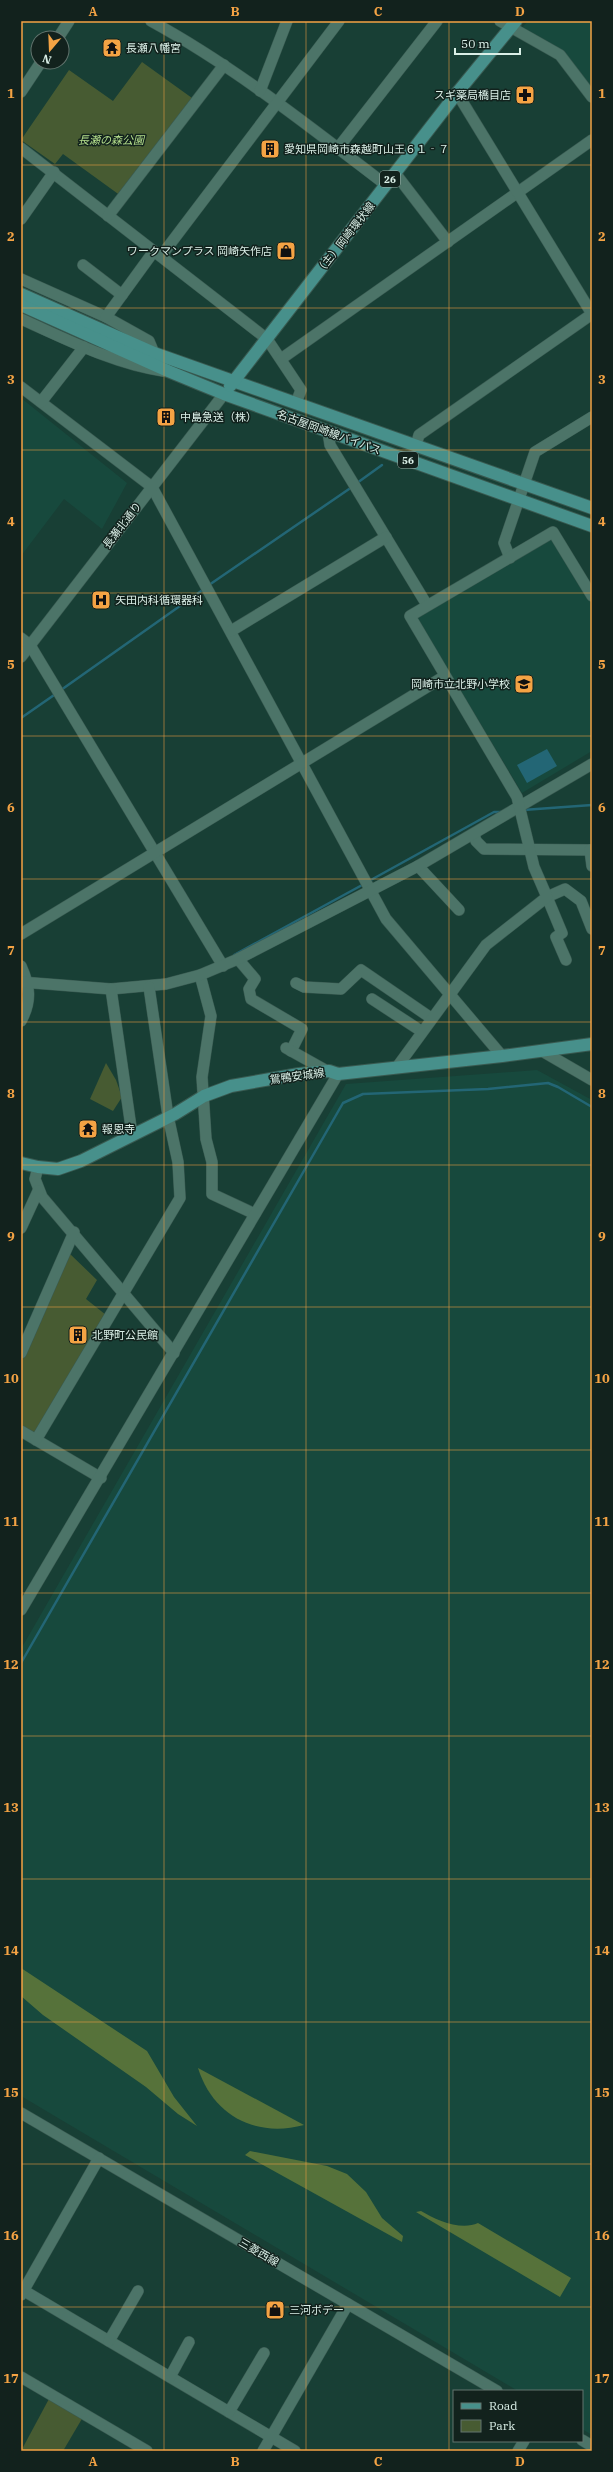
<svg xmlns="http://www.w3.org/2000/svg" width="613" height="2472" font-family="'IBM Plex Serif','Noto Sans JP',serif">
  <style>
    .built { fill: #17493d }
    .green { fill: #475b32 }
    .forest { fill: #56723a }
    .water { fill: #236675 }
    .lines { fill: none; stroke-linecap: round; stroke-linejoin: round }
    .stream { stroke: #236675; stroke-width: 2.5 }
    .minor-casing { stroke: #395a51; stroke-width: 12 }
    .major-casing { stroke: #395a51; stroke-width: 14 }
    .minor { stroke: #4c7468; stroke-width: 11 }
    .major { stroke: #47908b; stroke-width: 12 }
    .grid { fill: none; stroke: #f4a344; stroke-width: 1; stroke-opacity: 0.55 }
    .labels { text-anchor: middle; stroke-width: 3; stroke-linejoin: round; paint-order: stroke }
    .shield { fill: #12221d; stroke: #9eb2aa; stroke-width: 1 }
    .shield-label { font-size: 10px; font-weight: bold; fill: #daefe7 }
    .poi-label { font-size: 11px; fill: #daefe7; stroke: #12221d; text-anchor: start }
    .park-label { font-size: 11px; font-style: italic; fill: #b5df8c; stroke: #12221d }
    .street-label { font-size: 11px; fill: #daefe7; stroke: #12221d }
    .neatline { fill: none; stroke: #f4a344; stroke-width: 1.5 }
    .grid-label { font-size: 13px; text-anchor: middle; font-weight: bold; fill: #f4a344 }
  </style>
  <rect width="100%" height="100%" fill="#183f35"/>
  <g class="built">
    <polygon points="528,21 592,21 592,91 522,28"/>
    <polygon points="21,398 127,483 102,529 64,499 21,556"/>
    <polygon points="553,538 592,603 592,751 522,793 416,616"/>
    <polygon points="537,1070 592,1100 592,2435 582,2429 582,2391 518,2391 21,2096 21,1649 346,1084"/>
  </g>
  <g class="green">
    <polygon points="142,62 192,98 121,196 63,154 55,164 21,140 69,70 113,101"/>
    <polygon points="106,1063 116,1080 122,1097 113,1111 90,1099"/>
    <polygon points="69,1253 97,1280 86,1299 106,1315 35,1436 21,1428 21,1362"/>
    <polygon points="50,2397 83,2417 63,2451 21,2451"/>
  </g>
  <g class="forest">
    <polygon points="21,1968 147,2051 174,2097 197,2126 178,2114 146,2087 43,2015 21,1996"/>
    <path d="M 198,2068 L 304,2125 C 256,2138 213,2116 198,2068 Z"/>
    <polygon points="250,2151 327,2166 347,2174 366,2192 382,2218 403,2236 402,2242 245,2155"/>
    <path d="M 421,2211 C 436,2220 461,2231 478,2223 L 571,2278 L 560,2297 L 416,2212 Z"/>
  </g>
  <polygon class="water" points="547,749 557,766 527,783 517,765"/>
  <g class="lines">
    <g class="stream">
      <polyline points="357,483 382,465"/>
      <polyline points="209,585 352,487"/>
      <polyline points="61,690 204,589"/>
      <polyline points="21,718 57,693"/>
      <polyline points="523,810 592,805"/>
      <polyline points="369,881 494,812 502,812"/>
      <polyline points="234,955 364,884"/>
      <polyline points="21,1663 343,1103 363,1094 488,1089 548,1083 558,1087 592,1107"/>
    </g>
    <defs>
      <g id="minor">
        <path d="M 151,21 C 235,67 310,127 386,185"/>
        <polyline points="500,21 560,55 592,97"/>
        <polyline points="58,38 69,21"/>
        <polyline points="260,91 287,21"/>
        <polyline points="21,92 41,62"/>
        <polyline points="21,148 267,339 301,390 296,403"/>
        <polyline points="338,148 437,21"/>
        <polyline points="395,173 448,242"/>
        <polyline points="108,216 224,65"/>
        <polyline points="21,219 54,172"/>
        <polyline points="161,256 339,21"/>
        <polyline points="83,265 122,295"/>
        <polyline points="21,279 106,317 149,341 154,353"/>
        <polyline points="106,317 154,251"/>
        <path d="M 21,319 C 66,339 114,364 163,371"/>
        <polyline points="281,359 592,140"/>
        <polyline points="21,387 152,487 386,919 502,1056"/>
        <polyline points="41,402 84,347"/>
        <polyline points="328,432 330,445 427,605"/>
        <polyline points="416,445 419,435 592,314 457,93"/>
        <polyline points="510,558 504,543 535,452 592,417"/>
        <polyline points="231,631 386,537"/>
        <polyline points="21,638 30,645 223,966"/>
        <polyline points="21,657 224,394"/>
        <polyline points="474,834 476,841 484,849 592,850"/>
        <polyline points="590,850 592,866"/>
        <polyline points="418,866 459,910"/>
        <polyline points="21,934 445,676"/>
        <polyline points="238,959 255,979 249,989 251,999 302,1029 291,1051"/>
        <polyline points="566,960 556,937 562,933 547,897 565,889 581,901 592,929"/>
        <path d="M 21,966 C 30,986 32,1001 21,1021"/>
        <polyline points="200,975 211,1016 202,1077 206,1139 212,1162 212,1194 255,1214"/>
        <polyline points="21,982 111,989 166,984 200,975 238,959 418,866 592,764"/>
        <polyline points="296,983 304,987 341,989 361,970 431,1018"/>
        <polyline points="111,989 132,1134"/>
        <polyline points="372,999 421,1031"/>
        <polyline points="286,1048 327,1071"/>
        <polyline points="542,1051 592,1080"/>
        <polyline points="397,1067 486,945 547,897 534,867 517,797 410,616 553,532 592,596"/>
        <polyline points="38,1167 35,1179 42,1197 174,1353"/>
        <polyline points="21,1228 38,1191"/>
        <polyline points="21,1353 74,1232"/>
        <polyline points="21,1431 101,1478"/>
        <polyline points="36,1440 180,1198 178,1162 168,1116 149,987"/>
        <polyline points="21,1610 338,1074"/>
        <polyline points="21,2113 497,2391"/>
        <polyline points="21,2289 295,2451"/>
        <polyline points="21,2295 99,2158"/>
        <polyline points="109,2341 138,2291"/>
        <polyline points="21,2377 147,2451"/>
        <polyline points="170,2377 189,2342"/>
        <polyline points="229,2412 264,2353"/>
        <polyline points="582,2440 592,2446"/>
        <polyline points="263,2451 348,2304"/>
        <polyline points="518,2451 524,2441"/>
      </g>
      <g id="major">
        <polyline points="21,294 154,353 592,508"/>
        <polyline points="21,305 168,371 224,394 592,526"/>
        <polyline points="230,386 457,93 516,21"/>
        <polyline points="21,1163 38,1167 58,1169 81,1161 175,1114 204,1096 231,1086 299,1074 329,1071 338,1074 502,1056 592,1044"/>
      </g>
    </defs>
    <use href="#minor" class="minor-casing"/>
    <use href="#major" class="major-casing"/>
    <use href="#minor" class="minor"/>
    <use href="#major" class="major"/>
  </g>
  <path class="grid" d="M 164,21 L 164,2451M 306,21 L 306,2451M 449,21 L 449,2451M 21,165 L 592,165M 21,308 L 592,308M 21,450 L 592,450M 21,593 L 592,593M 21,736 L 592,736M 21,879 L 592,879M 21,1022 L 592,1022M 21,1165 L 592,1165M 21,1307 L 592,1307M 21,1450 L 592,1450M 21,1593 L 592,1593M 21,1736 L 592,1736M 21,1879 L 592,1879M 21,2022 L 592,2022M 21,2164 L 592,2164M 21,2307 L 592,2307"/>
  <defs>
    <symbol id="temple-square" viewBox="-11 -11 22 22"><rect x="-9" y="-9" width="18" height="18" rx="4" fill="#f4a344" stroke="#12221d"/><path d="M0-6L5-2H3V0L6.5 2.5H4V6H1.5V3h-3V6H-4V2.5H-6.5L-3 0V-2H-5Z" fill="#111"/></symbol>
    <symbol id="pharmacy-square" viewBox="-11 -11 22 22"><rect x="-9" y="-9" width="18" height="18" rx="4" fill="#f4a344" stroke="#12221d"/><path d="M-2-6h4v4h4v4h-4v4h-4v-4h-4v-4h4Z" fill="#111"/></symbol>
    <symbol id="building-square" viewBox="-11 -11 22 22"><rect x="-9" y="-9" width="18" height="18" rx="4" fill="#f4a344" stroke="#12221d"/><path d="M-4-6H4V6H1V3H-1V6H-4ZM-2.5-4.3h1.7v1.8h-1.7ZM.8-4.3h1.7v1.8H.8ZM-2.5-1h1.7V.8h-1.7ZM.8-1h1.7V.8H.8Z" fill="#111"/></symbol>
    <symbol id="shop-square" viewBox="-11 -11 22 22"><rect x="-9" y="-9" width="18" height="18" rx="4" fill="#f4a344" stroke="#12221d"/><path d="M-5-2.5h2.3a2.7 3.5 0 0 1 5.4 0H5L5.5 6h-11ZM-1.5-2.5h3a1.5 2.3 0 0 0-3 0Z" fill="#111"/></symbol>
    <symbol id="hospital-square" viewBox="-11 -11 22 22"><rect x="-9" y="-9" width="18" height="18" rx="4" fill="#f4a344" stroke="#12221d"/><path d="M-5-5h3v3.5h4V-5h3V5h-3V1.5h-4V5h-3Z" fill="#111"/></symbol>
    <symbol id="school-square" viewBox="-11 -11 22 22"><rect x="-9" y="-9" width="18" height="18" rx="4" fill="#f4a344" stroke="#12221d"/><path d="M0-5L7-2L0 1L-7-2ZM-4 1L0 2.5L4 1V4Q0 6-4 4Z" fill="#111"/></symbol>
  </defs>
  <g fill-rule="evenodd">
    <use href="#temple-square" x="101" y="37" width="22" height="22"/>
    <use href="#pharmacy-square" x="514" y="84" width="22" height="22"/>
    <use href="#building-square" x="259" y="138" width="22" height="22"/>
    <use href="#shop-square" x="275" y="240" width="22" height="22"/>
    <use href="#building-square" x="155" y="406" width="22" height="22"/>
    <use href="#hospital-square" x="90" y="589" width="22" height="22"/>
    <use href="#school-square" x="513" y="673" width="22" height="22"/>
    <use href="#temple-square" x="77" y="1118" width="22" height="22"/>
    <use href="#building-square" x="67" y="1324" width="22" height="22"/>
    <use href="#shop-square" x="264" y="2299" width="22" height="22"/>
  </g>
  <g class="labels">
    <g class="shield">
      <rect x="380" y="171" width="20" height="16" rx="3"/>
      <rect x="398" y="452" width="20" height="16" rx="3"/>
    </g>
    <g class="shield-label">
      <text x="390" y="183">26</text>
      <text x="408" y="464">56</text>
    </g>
    <g class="poi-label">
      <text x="126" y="52">長瀬八幡宮</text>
      <text x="511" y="99" text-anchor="end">スギ薬局橋目店</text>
      <text x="284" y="153">愛知県岡崎市森越町山王６１‐７</text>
      <text x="272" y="255" text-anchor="end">ワークマンプラス 岡崎矢作店</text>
      <text x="180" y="421">中島急送（株）</text>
      <text x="115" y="604">矢田内科循環器科</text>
      <text x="510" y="688" text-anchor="end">岡崎市立北野小学校</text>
      <text x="102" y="1133">報恩寺</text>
      <text x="92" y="1339">北野町公民館</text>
      <text x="289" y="2314">三河ボデー</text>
    </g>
    <g class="park-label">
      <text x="111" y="144">長瀬の森公園</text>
    </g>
    <g class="street-label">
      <text transform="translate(345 238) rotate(-52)" y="4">（主）岡崎環状線</text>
      <text transform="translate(329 432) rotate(20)" y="4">名古屋岡崎線バイパス</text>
      <text transform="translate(122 525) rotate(-52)" y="4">長瀬北通り</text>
      <text transform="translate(297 1076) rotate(-8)" y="4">鴛鴨安城線</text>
      <text transform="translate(259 2252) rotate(30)" y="4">三菱西線</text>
    </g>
  </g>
  <rect width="613" height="2472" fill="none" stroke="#12221d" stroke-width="44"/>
  <rect x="453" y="2390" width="130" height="52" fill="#12221d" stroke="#62746e"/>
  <rect x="461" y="2403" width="20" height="6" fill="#47908b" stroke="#62746e"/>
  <text x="489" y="2410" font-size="12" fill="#daefe7">Road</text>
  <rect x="461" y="2420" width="20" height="12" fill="#475b32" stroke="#62746e"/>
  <text x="489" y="2430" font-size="12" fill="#daefe7">Park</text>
  <g transform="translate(50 50) rotate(199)"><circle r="19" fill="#12221d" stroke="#62746e"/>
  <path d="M0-3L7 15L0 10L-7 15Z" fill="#f4a344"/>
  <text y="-6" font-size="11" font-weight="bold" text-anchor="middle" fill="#daefe7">N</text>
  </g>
  <path d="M455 48v6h65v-6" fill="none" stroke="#daefe7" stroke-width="2"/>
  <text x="461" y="48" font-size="12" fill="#daefe7" stroke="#12221d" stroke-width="3" paint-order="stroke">50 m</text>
  <rect x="22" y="22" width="569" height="2428" class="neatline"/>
  <g class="grid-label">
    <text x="93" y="16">A</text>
    <text x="235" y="16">B</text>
    <text x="378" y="16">C</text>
    <text x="520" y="16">D</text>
    <text x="11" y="98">1</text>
    <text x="602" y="98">1</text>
    <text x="11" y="241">2</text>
    <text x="602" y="241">2</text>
    <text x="11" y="384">3</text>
    <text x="602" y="384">3</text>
    <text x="11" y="526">4</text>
    <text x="602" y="526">4</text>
    <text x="11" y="669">5</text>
    <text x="602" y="669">5</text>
    <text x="11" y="812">6</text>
    <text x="602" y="812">6</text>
    <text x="11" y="955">7</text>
    <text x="602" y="955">7</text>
    <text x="11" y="1098">8</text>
    <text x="602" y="1098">8</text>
    <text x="11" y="1241">9</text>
    <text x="602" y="1241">9</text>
    <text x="11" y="1383">10</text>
    <text x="602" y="1383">10</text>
    <text x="11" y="1526">11</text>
    <text x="602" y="1526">11</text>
    <text x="11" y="1669">12</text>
    <text x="602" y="1669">12</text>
    <text x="11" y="1812">13</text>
    <text x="602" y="1812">13</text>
    <text x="11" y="1955">14</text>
    <text x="602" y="1955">14</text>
    <text x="11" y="2097">15</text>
    <text x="602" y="2097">15</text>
    <text x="11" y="2240">16</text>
    <text x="602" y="2240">16</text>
    <text x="11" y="2383">17</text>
    <text x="602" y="2383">17</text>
    <text x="93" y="2466">A</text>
    <text x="235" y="2466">B</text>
    <text x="378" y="2466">C</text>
    <text x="520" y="2466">D</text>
  </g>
</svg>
